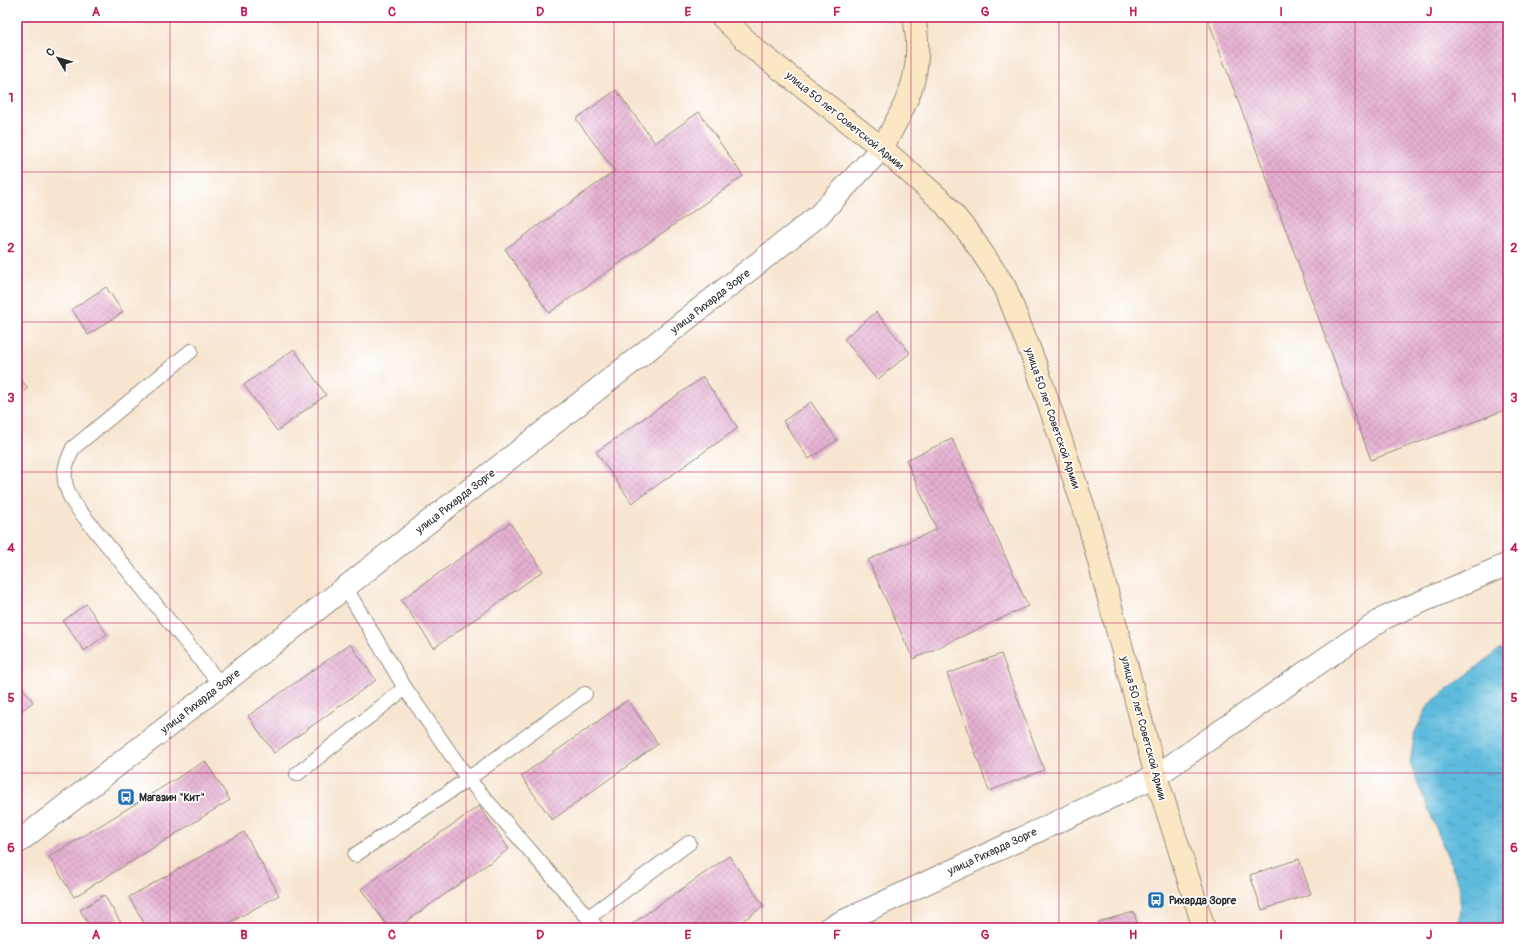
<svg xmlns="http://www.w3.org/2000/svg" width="1525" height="945" font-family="Pangolin,sans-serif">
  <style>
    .water { fill: url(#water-ripples); stroke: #457384 }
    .building { fill: url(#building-cross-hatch) }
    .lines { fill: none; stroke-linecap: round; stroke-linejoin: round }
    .lane-casing { stroke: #91887e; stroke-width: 16 }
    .street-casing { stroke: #91887e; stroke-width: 24 }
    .secondary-casing { stroke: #91887e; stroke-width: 24 }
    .lane { stroke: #fff; stroke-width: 14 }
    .street { stroke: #fff; stroke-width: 22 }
    .secondary { stroke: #fbe7c3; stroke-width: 22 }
    .grid { fill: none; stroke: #c2185b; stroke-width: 1; stroke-opacity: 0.55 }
    .labels { text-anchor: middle; stroke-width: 3.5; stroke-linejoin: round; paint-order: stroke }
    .street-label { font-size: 11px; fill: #2b2b2b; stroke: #fff }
    .poi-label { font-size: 11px; font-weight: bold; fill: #2b2b2b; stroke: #fff; text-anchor: start }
    .neatline { fill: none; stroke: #c2185b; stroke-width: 1.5 }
    .grid-label { font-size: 13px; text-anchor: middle; font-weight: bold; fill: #c2185b }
  </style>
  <defs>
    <pattern id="water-ripples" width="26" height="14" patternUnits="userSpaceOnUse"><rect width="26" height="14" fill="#5fbbdd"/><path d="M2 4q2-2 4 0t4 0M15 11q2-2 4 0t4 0" fill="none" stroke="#4f98b3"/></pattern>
    <pattern id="building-cross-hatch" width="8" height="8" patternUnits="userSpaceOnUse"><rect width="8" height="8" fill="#e5b1d1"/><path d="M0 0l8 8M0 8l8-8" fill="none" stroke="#c598b4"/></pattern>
  </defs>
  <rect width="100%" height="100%" fill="#fff"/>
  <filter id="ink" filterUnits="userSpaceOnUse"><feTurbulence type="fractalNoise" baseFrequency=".025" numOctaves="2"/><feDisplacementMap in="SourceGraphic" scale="8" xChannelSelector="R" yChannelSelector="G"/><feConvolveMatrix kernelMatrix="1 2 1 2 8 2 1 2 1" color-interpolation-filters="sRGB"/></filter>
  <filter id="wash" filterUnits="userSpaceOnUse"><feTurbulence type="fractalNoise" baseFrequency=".012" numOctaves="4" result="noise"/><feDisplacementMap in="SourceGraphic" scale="16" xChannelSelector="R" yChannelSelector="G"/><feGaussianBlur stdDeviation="0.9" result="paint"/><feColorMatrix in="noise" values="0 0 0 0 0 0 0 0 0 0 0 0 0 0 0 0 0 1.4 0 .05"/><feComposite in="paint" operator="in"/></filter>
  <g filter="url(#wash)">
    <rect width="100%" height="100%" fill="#f7e5d0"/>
    <polygon class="water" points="1508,648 1508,928 1459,928 1460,887 1410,764 1415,732 1429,704 1499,650"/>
    <g id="blocks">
      <g class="building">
        <polygon points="1207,17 1508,17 1508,409 1371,460"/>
        <polygon points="616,90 655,143 699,112 743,176 549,313 505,249 615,171 576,119"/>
        <polygon points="106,287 123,312 88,335 72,309"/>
        <polygon points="876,312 910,353 877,380 844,339"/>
        <polygon points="294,349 326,395 277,431 244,385"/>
        <polygon points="17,375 28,388 17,397"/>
        <polygon points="703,377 738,428 632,503 596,452"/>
        <polygon points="811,402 837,440 809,459 783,421"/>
        <polygon points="952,439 1028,606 913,659 868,560 937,529 906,460"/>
        <polygon points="510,523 543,571 434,648 401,600"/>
        <polygon points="86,604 107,634 84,651 63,621"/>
        <polygon points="350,644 376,680 274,753 248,716"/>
        <polygon points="1001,654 1044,770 989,791 947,674"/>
        <polygon points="17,680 33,702 17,714"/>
        <polygon points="628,700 658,744 552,820 521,776"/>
        <polygon points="205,761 230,800 74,897 49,857"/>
        <polygon points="479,806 509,849 397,928 389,928 361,889"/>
        <polygon points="244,832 279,895 220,928 147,928 129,897"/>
        <polygon points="729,856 764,906 732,928 626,928"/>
        <polygon points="1299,859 1311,894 1262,910 1250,875"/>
        <polygon points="104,895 123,926 119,928 91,928 80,910"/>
        <polygon points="1134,912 1138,928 1099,928 1098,922"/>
      </g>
    </g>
  </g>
  <g filter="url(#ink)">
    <use href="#blocks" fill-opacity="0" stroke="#91887e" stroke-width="1"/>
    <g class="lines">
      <defs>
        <g id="lane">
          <path d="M 191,351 L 73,448 C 62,471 61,481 74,504 L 221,685"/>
          <polyline points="345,587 405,688 468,779 597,928"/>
          <polyline points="297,774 405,688"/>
          <polyline points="355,855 468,779 585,694"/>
          <polyline points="589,917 689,843"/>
        </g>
        <g id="street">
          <polyline points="17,843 221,685 818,216 882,148"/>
          <polyline points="829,928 1156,776 1384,618 1508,564"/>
        </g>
        <g id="secondary">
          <polyline points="722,17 757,51 882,148 943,202 971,236 1005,287 1036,366 1087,517 1156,776 1204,928"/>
          <path d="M 882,148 C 908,101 925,72 914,17"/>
        </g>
      </defs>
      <use href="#lane" class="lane-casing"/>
      <use href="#street" class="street-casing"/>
      <use href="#secondary" class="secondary-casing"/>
      <use href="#lane" class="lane"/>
      <use href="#street" class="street"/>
      <use href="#secondary" class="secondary"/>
    </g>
  </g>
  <path class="grid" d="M 170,17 L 170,928M 318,17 L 318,928M 466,17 L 466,928M 614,17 L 614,928M 762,17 L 762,928M 911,17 L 911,928M 1059,17 L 1059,928M 1207,17 L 1207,928M 1355,17 L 1355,928M 17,172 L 1508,172M 17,322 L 1508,322M 17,472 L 1508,472M 17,623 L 1508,623M 17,773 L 1508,773"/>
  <defs>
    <symbol id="bus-square" viewBox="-11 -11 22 22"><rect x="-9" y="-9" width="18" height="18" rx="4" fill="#1f6fb2" stroke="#fff"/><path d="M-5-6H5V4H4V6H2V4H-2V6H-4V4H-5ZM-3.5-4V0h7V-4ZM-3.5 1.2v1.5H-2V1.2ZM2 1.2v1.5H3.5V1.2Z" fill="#fff"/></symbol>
  </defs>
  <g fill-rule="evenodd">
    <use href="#bus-square" x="116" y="787" width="20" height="20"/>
    <use href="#bus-square" x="1146" y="890" width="20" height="20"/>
  </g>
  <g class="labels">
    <g class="street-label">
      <text transform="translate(845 120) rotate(39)" y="4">улица 50 лет Советской Армии</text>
      <text transform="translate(710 301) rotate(-38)" y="4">улица Рихарда Зорге</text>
      <text transform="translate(1053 418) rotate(71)" y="4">улица 50 лет Советской Армии</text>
      <text transform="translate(455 501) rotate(-38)" y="4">улица Рихарда Зорге</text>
      <text transform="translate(200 701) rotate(-38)" y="4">улица Рихарда Зорге</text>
      <text transform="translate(1144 728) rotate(75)" y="4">улица 50 лет Советской Армии</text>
      <text transform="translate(992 851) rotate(-25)" y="4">улица Рихарда Зорге</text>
    </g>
    <g class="poi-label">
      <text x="139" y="801">Магазин "Кит"</text>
      <text x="1169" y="904">Рихарда Зорге</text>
    </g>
  </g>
  <rect width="1525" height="945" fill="none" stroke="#fff" stroke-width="44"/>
  <g transform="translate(58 58) rotate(308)" stroke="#ffffff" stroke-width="3" paint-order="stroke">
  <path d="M0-3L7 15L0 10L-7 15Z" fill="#2b2b2b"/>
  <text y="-6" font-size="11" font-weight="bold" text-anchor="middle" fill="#2b2b2b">С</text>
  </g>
  <rect x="22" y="22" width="1481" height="901" class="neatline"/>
  <g class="grid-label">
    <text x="96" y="16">A</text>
    <text x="244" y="16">B</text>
    <text x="392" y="16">C</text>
    <text x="540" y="16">D</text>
    <text x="688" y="16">E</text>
    <text x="837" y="16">F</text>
    <text x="985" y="16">G</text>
    <text x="1133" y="16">H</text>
    <text x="1281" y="16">I</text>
    <text x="1429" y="16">J</text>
    <text x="11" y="102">1</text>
    <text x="1514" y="102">1</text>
    <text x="11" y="252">2</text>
    <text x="1514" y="252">2</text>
    <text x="11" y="402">3</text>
    <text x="1514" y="402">3</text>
    <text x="11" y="552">4</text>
    <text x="1514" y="552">4</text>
    <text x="11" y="702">5</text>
    <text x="1514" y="702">5</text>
    <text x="11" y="852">6</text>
    <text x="1514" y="852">6</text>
    <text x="96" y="939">A</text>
    <text x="244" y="939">B</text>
    <text x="392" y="939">C</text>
    <text x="540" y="939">D</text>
    <text x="688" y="939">E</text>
    <text x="837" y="939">F</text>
    <text x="985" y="939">G</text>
    <text x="1133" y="939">H</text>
    <text x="1281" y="939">I</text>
    <text x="1429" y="939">J</text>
  </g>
</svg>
